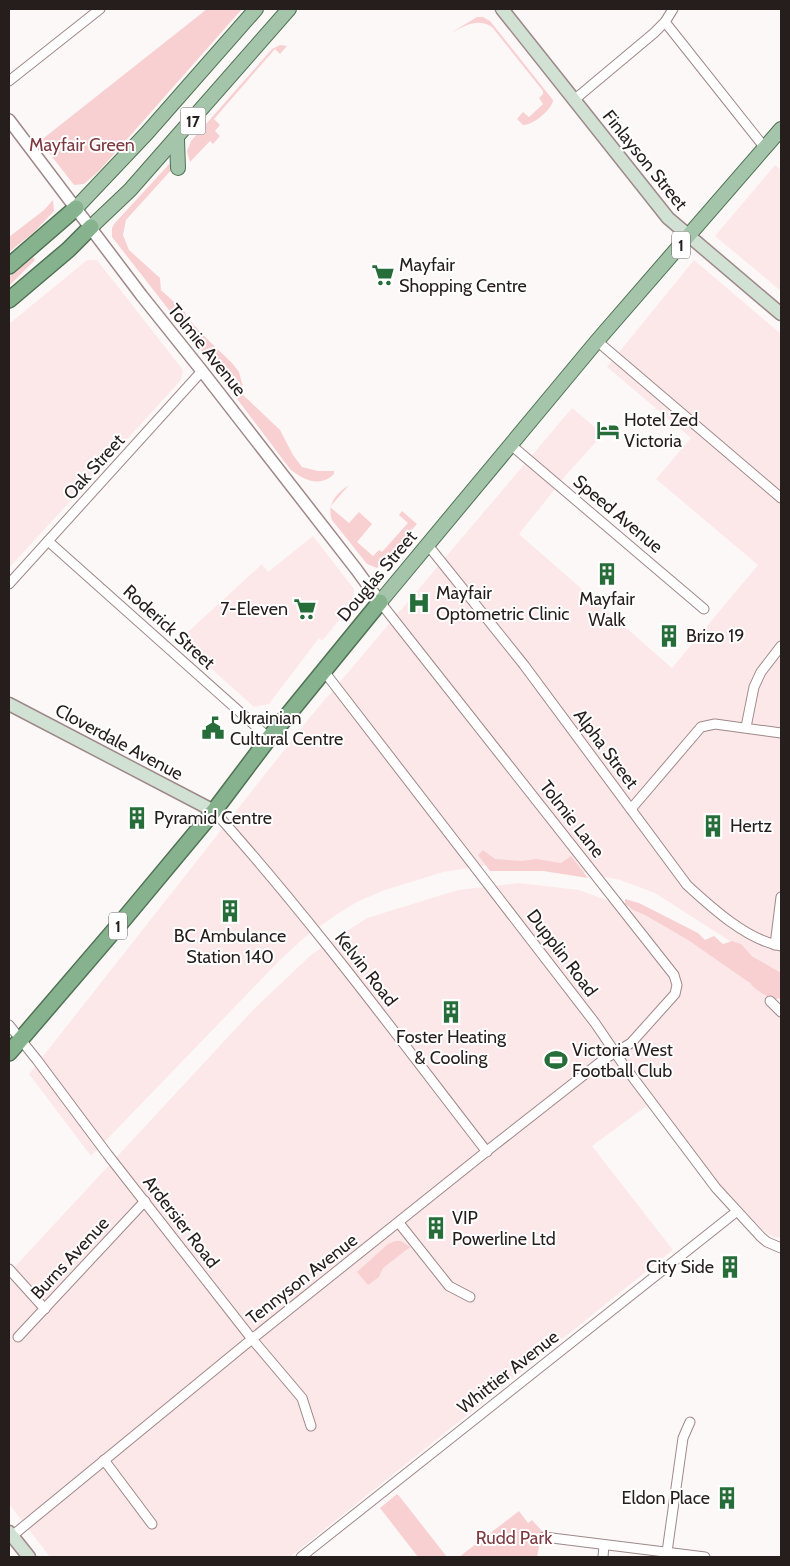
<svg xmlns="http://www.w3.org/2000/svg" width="790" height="1566" font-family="Cabin,sans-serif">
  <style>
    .built { fill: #fde8e9 }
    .green { fill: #f9d0d1 }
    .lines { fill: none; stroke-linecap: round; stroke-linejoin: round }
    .minor-casing { stroke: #9f8889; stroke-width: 11 }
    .tertiary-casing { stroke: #9f8889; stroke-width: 14 }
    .secondary-casing { stroke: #9f8889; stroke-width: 15 }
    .primary-casing { stroke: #507254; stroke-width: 16 }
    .trunk-casing { stroke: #507254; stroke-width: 18 }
    .minor { stroke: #fff; stroke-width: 9 }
    .tertiary { stroke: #fff; stroke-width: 11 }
    .secondary { stroke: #d1e2d4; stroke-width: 12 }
    .primary { stroke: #a4c5aa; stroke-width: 14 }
    .trunk { stroke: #86b28e; stroke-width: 15 }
    .labels { text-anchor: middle; stroke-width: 4; stroke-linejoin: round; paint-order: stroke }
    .shield { fill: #fff; stroke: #676161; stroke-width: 1 }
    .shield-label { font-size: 16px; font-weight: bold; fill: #261d1d }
    .park-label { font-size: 18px; fill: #7d393f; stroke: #fff }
    .street-label { font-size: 18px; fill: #261d1d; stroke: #fff }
    .poi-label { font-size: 18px; fill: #261d1d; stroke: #fff; text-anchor: start }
  </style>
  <rect width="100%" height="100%" fill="#fdf8f8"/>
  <g class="built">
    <polygon points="775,165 781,170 781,291 715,236"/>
    <polygon points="87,260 97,260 183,370 181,380 9,568 9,324"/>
    <polygon points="694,260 781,334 781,974 655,893 620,880 552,866 500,863 443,872 382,891 357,902 336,915 305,937 279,961 91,1156 29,1074 311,716 572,408 597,429 596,442 567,474 519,534 672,668 758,565 656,479 691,438 607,367"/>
    <polygon points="313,536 354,589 353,603 322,641 319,638 269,704 254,707 179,640 262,564 268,572"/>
    <polygon points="519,883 579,890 651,916 749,980 781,1007 781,1238 774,1237 756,1227 743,1217 656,1099 592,1146 673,1250 290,1557 50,1557 9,1504 9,1273 253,1010 312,954 367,918 458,890"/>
  </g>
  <g class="green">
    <polygon points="207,9 242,9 99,171 84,184 74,185 40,141"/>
    <path d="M 477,17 L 483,17 L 490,21 L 553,100 C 553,109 532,126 523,125 L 517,119 L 523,112 L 529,117 L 543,104 L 539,98 L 543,94 L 543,91 L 492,27 C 477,17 463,27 449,34 Z"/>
    <polygon points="280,45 287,46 280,54 275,49 214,119 220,125 215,131 220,136 213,144 210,141 190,162 187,151 191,141 272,49"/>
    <path d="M 173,160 L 174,167 L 126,220 L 123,235 L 129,250 L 160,278 L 161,290 L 185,312 L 186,316 L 202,334 L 232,363 L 239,372 L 243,387 L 239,391 L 280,430 L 293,455 L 302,467 L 318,471 L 334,471 L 334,474 C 320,488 303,480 290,469 L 201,351 L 112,237 L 112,228 L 114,224 Z"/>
    <polygon points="53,200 54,211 34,232 9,252 9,237 44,210"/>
    <polygon points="33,257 35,260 9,286 9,277"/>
    <path d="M 349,485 L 330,507 L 349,523 L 359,512 L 372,524 L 357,542 L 373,556 L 379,550 L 382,552 L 408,523 L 399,515 L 402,511 L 417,524 L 377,568 L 367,564 L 332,520 C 326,504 337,493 349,485 Z"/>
    <polygon points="483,850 495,859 522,861 536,859 561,863 571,856 588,878 543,871 490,871 478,855"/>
    <path d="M 625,899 L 639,903 L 698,933 L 705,940 L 714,936 L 723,944 L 732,941 L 741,944 L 752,956 L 781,973 L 781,998 L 773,1000 C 764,994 756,991 750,983 L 688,940 L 645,915 L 633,910 L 625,904 Z"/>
    <polygon points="395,1241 401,1241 410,1247 383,1268 379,1277 368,1285 357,1272 388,1244"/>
    <polygon points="397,1494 400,1497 447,1557 418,1557 380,1508"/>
    <polygon points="519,1511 528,1523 532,1520 542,1531 537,1557 459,1557"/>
  </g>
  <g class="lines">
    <defs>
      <g id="minor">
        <polyline points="665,22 765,148"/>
        <polyline points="9,81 100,9"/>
        <polyline points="574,100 654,33 665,22 673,9"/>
        <polyline points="597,341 781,498"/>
        <polyline points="511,445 704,609"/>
        <polyline points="48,541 269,738"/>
        <path d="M 427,544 L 524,665 L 687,885 C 712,908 747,940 781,946"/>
        <polyline points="9,584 202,371"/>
        <polyline points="323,670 595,1023 625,1067 716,1188 761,1237 767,1242 781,1248"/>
        <polyline points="746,727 754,687 761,672 781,646"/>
        <polyline points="631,809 701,727 715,724 781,733"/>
        <path d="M 214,811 C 311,919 398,1037 487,1152"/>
        <polyline points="775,945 781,897"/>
        <polyline points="770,1001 781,1012"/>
        <polyline points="9,1025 37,1060 108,1155 252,1339 302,1398 311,1426"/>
        <polyline points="399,1223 449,1286 470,1297"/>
        <polyline points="9,1269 45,1309"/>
        <polyline points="18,1337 145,1201"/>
        <polyline points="104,1460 152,1524"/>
        <polyline points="12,1536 252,1339 492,1147 603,1060 631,1043 675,994 677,985 674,975 380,602"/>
        <polyline points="544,1537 705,1557"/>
        <polyline points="667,1552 683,1438 690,1422"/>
        <polyline points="301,1557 736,1212"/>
        <polyline points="603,1557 604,1545"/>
      </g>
      <polyline id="tertiary" points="9,120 142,296 202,371 356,569 380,602"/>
      <g id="secondary">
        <polyline points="502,9 668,218 781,314"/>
        <polyline points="9,704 214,811"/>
        <polyline points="9,1532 29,1557"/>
      </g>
      <g id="primary">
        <polyline points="177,139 178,168"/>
        <polyline points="76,208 147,133 256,9"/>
        <polyline points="91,227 130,190 289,9"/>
        <polyline points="380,602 597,341 781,129"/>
      </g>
      <g id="trunk">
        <polyline points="9,266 76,208"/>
        <polyline points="9,300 68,250 91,227"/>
        <polyline points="9,1053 124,919 214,811 269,738 380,602"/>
      </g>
    </defs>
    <use href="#minor" class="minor-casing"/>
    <use href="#tertiary" class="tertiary-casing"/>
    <use href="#secondary" class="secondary-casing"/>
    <use href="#primary" class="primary-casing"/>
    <use href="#trunk" class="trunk-casing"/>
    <use href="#minor" class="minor"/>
    <use href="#tertiary" class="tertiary"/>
    <use href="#secondary" class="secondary"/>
    <use href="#primary" class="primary"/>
    <use href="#trunk" class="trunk"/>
  </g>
  <defs>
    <symbol id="supermarket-bare" viewBox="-9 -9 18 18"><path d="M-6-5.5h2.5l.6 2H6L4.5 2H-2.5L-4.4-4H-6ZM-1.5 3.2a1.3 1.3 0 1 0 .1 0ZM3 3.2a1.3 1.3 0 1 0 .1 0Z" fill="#276d39" stroke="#fff" stroke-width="2.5" paint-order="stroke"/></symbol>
    <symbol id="hotel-bare" viewBox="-9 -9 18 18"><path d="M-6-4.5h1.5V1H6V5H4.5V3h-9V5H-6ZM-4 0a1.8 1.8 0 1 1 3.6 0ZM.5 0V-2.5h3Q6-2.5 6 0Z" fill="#276d39" stroke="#fff" stroke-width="2.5" paint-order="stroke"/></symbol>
    <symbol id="building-bare" viewBox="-9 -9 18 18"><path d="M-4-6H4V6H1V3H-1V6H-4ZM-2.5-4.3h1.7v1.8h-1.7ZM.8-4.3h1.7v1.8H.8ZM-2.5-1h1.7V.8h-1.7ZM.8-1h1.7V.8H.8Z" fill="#276d39" stroke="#fff" stroke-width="2.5" paint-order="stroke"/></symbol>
    <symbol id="hospital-bare" viewBox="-9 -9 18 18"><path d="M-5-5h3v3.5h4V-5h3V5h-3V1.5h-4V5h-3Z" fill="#276d39" stroke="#fff" stroke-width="2.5" paint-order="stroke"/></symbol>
    <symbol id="civic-bare" viewBox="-9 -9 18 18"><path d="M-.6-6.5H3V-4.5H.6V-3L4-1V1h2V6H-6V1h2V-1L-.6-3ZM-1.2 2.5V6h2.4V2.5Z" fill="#276d39" stroke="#fff" stroke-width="2.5" paint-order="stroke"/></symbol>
    <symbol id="stadium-bare" viewBox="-9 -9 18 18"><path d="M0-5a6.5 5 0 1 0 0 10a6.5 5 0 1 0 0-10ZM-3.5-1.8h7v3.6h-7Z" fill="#276d39" stroke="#fff" stroke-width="2.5" paint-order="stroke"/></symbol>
  </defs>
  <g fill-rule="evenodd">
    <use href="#supermarket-bare" x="367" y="259" width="32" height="32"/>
    <use href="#hotel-bare" x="592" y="414" width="32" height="32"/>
    <use href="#building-bare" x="591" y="558" width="32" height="32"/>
    <use href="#hospital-bare" x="403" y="587" width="32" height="32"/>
    <use href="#supermarket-bare" x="289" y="593" width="32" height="32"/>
    <use href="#building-bare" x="653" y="620" width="32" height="32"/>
    <use href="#civic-bare" x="197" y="712" width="32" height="32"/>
    <use href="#building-bare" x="121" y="802" width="32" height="32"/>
    <use href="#building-bare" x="697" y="810" width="32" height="32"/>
    <use href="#building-bare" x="214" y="895" width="32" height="32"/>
    <use href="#building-bare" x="435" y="996" width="32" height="32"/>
    <use href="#stadium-bare" x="540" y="1044" width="32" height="32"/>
    <use href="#building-bare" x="420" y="1212" width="32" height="32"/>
    <use href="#building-bare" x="714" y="1251" width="32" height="32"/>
    <use href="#building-bare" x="711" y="1482" width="32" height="32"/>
  </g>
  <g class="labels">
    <g class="shield">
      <rect x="180.5" y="107.5" width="25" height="27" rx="4"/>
      <rect x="672" y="231.5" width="18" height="27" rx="4"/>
      <rect x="109" y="912.5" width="18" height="27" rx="4"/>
    </g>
    <g class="shield-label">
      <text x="193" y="127">17</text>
      <text x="681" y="251">1</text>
      <text x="118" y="932">1</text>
    </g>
    <g class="park-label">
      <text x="82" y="151">Mayfair Green</text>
      <text x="514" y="1544">Rudd Park</text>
    </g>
    <g class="street-label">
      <text transform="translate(645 160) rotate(51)" y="6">Finlayson Street</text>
      <text transform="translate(207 350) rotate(51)" y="6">Tolmie Avenue</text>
      <text transform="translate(94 467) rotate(-48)" y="6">Oak Street</text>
      <text transform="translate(618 514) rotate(40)" y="6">Speed Avenue</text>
      <text transform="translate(377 576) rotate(-50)" y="6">Douglas Street</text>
      <text transform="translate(169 627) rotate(42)" y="6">Roderick Street</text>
      <text transform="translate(119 742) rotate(28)" y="6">Cloverdale Avenue</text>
      <text transform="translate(606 749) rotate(53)" y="6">Alpha Street</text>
      <text transform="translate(572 819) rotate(52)" y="6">Tolmie Lane</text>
      <text transform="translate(562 953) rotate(53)" y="6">Dupplin Road</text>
      <text transform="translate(366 969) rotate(52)" y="6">Kelvin Road</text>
      <text transform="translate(181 1222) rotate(52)" y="6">Ardersier Road</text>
      <text transform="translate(70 1258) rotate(-47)" y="6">Burns Avenue</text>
      <text transform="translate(302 1279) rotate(-38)" y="6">Tennyson Avenue</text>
      <text transform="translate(508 1372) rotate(-38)" y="6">Whittier Avenue</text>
    </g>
    <g class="poi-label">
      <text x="399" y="271">Mayfair<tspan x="399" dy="21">Shopping Centre</tspan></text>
      <text x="624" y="426">Hotel Zed<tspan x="624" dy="21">Victoria</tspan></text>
      <text x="436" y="599">Mayfair<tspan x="436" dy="21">Optometric Clinic</tspan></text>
      <text x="607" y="605" text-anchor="middle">Mayfair<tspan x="607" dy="21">Walk</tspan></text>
      <text x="288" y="615" text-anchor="end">7-Eleven</text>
      <text x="686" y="642">Brizo 19</text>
      <text x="230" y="724">Ukrainian<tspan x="230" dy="21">Cultural Centre</tspan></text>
      <text x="154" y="824">Pyramid Centre</text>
      <text x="730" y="832">Hertz</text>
      <text x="230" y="942" text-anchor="middle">BC Ambulance<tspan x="230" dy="21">Station 140</tspan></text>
      <text x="451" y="1043" text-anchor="middle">Foster Heating<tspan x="451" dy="21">&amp; Cooling</tspan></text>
      <text x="572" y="1056">Victoria West<tspan x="572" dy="21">Football Club</tspan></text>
      <text x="452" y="1224">VIP<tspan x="452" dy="21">Powerline Ltd</tspan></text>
      <text x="714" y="1273" text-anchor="end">City Side</text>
      <text x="710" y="1504" text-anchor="end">Eldon Place</text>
    </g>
  </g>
  <rect width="790" height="1566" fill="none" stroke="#261d1d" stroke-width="20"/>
</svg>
